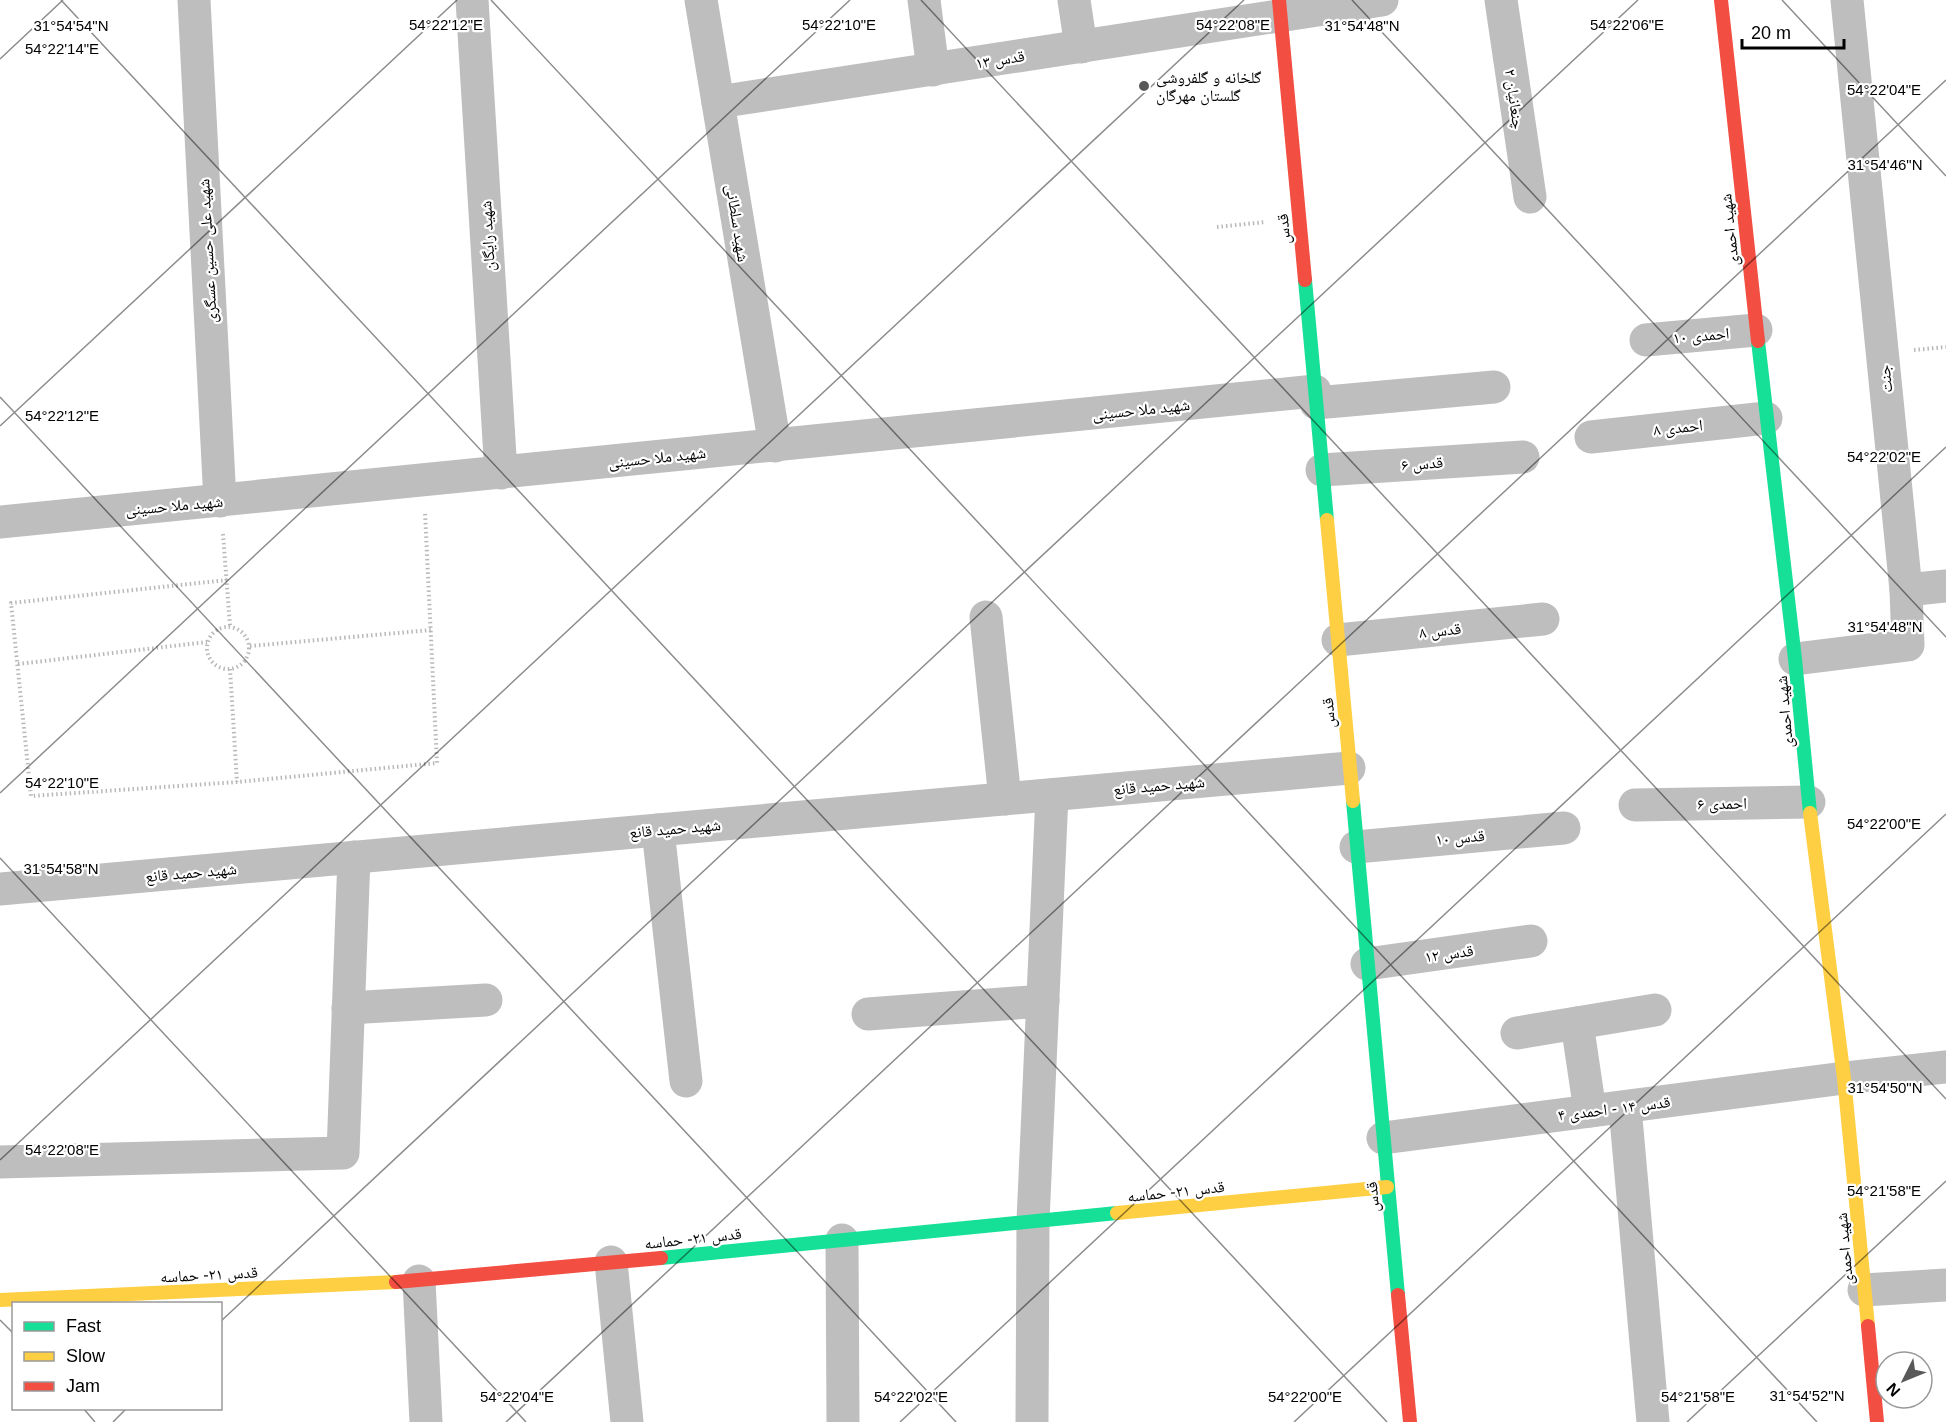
<svg xmlns="http://www.w3.org/2000/svg" width="1946" height="1422" font-family="Helvetica,'Noto Naskh Arabic',sans-serif">
  <style>
    .lines { fill: none; stroke-linecap: round; stroke-linejoin: round }
    .path { stroke: #b8b8b8; stroke-width: 4; stroke-dasharray: 1.5 3; stroke-linecap: butt }
    .street { stroke: #bebebe; stroke-width: 33 }
    .fast { stroke: #16e098; stroke-width: 14 }
    .slow { stroke: #ffcf43; stroke-width: 14 }
    .jam { stroke: #f24e42; stroke-width: 14 }
    .ticks { fill: none; stroke: #000; stroke-width: 1.5; stroke-opacity: 0.45 }
    .poi-dot { fill: #595959; stroke: #fff; stroke-width: 2 }
    .labels { text-anchor: middle; stroke-width: 4.5; stroke-linejoin: round; paint-order: stroke }
    .street-label { font-size: 16px; fill: #000; stroke: #fff }
    .poi-label { font-size: 16px; fill: #000; stroke: #fff; text-anchor: start }
    .ticks-label { font-size: 15px; text-anchor: middle; fill: #000; stroke: #fff; stroke-width: 4.5; stroke-linejoin: round; paint-order: stroke }
  </style>
  <rect width="100%" height="100%" fill="#fff"/>
  <g class="lines">
    <g class="path">
      <polyline points="1217,227 1265,222"/>
      <polyline points="1914,350 1946,347"/>
      <polyline points="223,534 230,626"/>
      <polyline points="227,580 11,603 31,796 237,782 437,763 425,512"/>
      <circle cx="228" cy="648" r="21"/>
      <polyline points="250,646 431,630"/>
      <polyline points="18,664 207,642"/>
      <polyline points="230,669 237,782"/>
    </g>
    <g class="street">
      <polyline points="194,0 220,501"/>
      <polyline points="472,0 501,473"/>
      <polyline points="701,0 775,446"/>
      <polyline points="924,0 933,70"/>
      <polyline points="1074,0 1081,47"/>
      <polyline points="1501,0 1530,197"/>
      <polyline points="718,102 1382,0"/>
      <polyline points="1646,340 1756,330"/>
      <polyline points="1316,403 1494,387"/>
      <polyline points="1591,437 1766,418"/>
      <polyline points="1322,470 1523,457"/>
      <polyline points="0,522 1315,391"/>
      <polyline points="1906,590 1946,586"/>
      <polyline points="986,617 1005,799"/>
      <polyline points="1338,640 1543,619"/>
      <polyline points="1795,659 1908,645 1906,590 1847,0"/>
      <polyline points="1635,805 1809,802"/>
      <polyline points="658,830 686,1081"/>
      <polyline points="1356,847 1564,828"/>
      <polyline points="0,889 1349,768"/>
      <polyline points="1367,964 1531,941"/>
      <polyline points="348,1008 486,1000"/>
      <polyline points="868,1014 1043,1001"/>
      <polyline points="1577,1023 1655,1010"/>
      <polyline points="1517,1033 1577,1023 1590,1111"/>
      <polyline points="1625,1107 1653,1422"/>
      <polyline points="1383,1138 1844,1078 1946,1067"/>
      <polyline points="0,1162 343,1153 354,857"/>
      <polyline points="842,1240 843,1422"/>
      <polyline points="611,1262 627,1422"/>
      <polyline points="419,1281 426,1422"/>
      <polyline points="1864,1290 1946,1285"/>
      <polyline points="1032,1422 1033,1221 1052,795"/>
    </g>
    <g class="fast">
      <polyline points="1305,280 1327,520"/>
      <polyline points="1758,341 1795,659 1810,813"/>
      <polyline points="1353,801 1398,1295"/>
      <polyline points="661,1258 1117,1213"/>
    </g>
    <g class="slow">
      <polyline points="1327,520 1353,801"/>
      <polyline points="1810,813 1844,1078 1868,1326"/>
      <polyline points="1117,1213 1387,1187"/>
      <polyline points="0,1300 396,1282"/>
    </g>
    <g class="jam">
      <polyline points="1279,0 1305,280"/>
      <polyline points="1721,0 1758,341"/>
      <polyline points="396,1282 661,1258"/>
      <polyline points="1398,1295 1410,1422"/>
      <polyline points="1868,1326 1877,1422"/>
    </g>
  </g>
  <path class="ticks" d="M 61,0 L 1387,1422M 491,0 L 1817,1422M 921,0 L 1946,1099M 1352,0 L 1946,637M 1782,0 L 1946,176M 0,59 L 63,0M 0,397 L 956,1422M 0,426 L 457,0M 0,793 L 850,0M 0,858 L 526,1422M 0,1160 L 1244,0M 0,1320 L 14,1334M 220,1322 L 1638,0M 83,1408 L 95,1422M 113,1422 L 127,1408M 506,1422 L 1946,80M 900,1422 L 1946,447M 1294,1422 L 1946,814M 1687,1422 L 1946,1181"/>
  <circle class="poi-dot" cx="1144" cy="86" r="6"/>
  <g class="labels">
    <g class="street-label">
      <text transform="translate(1000 59) rotate(-9)" y="6">قدس ۱۳</text>
      <text transform="translate(1515 99) rotate(82)" y="6">چنعانیان ۲</text>
      <text transform="translate(738 223) rotate(81)" y="6">شهید سلطانی</text>
      <text transform="translate(1283 229) rotate(-95)" y="6">قدس</text>
      <text transform="translate(1729 230) rotate(-96)" y="6">شهید احمدی</text>
      <text transform="translate(487 236) rotate(-93)" y="6">شهید رایگان</text>
      <text transform="translate(207 251) rotate(-93)" y="6">شهید علی حسین عسگری</text>
      <text transform="translate(1701 335) rotate(-5)" y="6">احمدی ۱۰</text>
      <text transform="translate(1885 379) rotate(-96)" y="6">جنت</text>
      <text transform="translate(1141 409) rotate(-6)" y="6">شهید ملا حسینی</text>
      <text transform="translate(1678 427) rotate(-6)" y="6">احمدی ۸</text>
      <text transform="translate(657 457) rotate(-6)" y="6">شهید ملا حسینی</text>
      <text transform="translate(1422 463) rotate(-4)" y="6">قدس ۶</text>
      <text transform="translate(174 505) rotate(-5)" y="6">شهید ملا حسینی</text>
      <text transform="translate(1440 630) rotate(-6)" y="6">قدس ۸</text>
      <text transform="translate(1784 712) rotate(-95)" y="6">شهید احمدی</text>
      <text transform="translate(1328 713) rotate(-95)" y="6">قدس</text>
      <text transform="translate(1159 785) rotate(-5)" y="6">شهید حمید قانع</text>
      <text transform="translate(1722 803) rotate(-1)" y="6">احمدی ۶</text>
      <text transform="translate(675 828) rotate(-5)" y="6">شهید حمید قانع</text>
      <text transform="translate(1460 837) rotate(-5)" y="6">قدس ۱۰</text>
      <text transform="translate(191 872) rotate(-5)" y="6">شهید حمید قانع</text>
      <text transform="translate(1449 953) rotate(-8)" y="6">قدس ۱۲</text>
      <text transform="translate(1614 1108) rotate(-7)" y="6">قدس ۱۴ - احمدی ۴</text>
      <text transform="translate(1176 1191) rotate(-6)" y="6">قدس ۲۱- حماسه</text>
      <text transform="translate(1372 1197) rotate(-95)" y="6">قدس</text>
      <text transform="translate(693 1238) rotate(-6)" y="6">قدس ۲۱- حماسه</text>
      <text transform="translate(1844 1249) rotate(-95)" y="6">شهید احمدی</text>
      <text transform="translate(209 1274) rotate(-3)" y="6">قدس ۲۱- حماسه</text>
    </g>
    <g class="poi-label">
      <text x="1156" y="83">گلخانه و گلفروشی<tspan x="1156" dy="18">گلستان مهرگان</tspan></text>
    </g>
  </g>
  <g class="ticks-label">
    <text x="446" y="30">54°22'12"E</text>
    <text x="839" y="30">54°22'10"E</text>
    <text x="1233" y="30">54°22'08"E</text>
    <text x="1627" y="30">54°22'06"E</text>
    <text x="71" y="31">31°54'54"N</text>
    <text x="1362" y="31">31°54'48"N</text>
    <text x="62" y="54">54°22'14"E</text>
    <text x="1884" y="95">54°22'04"E</text>
    <text x="1885" y="170">31°54'46"N</text>
    <text x="62" y="421">54°22'12"E</text>
    <text x="1884" y="462">54°22'02"E</text>
    <text x="1885" y="632">31°54'48"N</text>
    <text x="62" y="788">54°22'10"E</text>
    <text x="1884" y="829">54°22'00"E</text>
    <text x="61" y="874">31°54'58"N</text>
    <text x="1885" y="1093">31°54'50"N</text>
    <text x="62" y="1155">54°22'08"E</text>
    <text x="1884" y="1196">54°21'58"E</text>
    <text x="1807" y="1401">31°54'52"N</text>
    <text x="517" y="1402">54°22'04"E</text>
    <text x="911" y="1402">54°22'02"E</text>
    <text x="1305" y="1402">54°22'00"E</text>
    <text x="1698" y="1402">54°21'58"E</text>
  </g>
  <rect x="12" y="1302" width="210" height="108" fill="#ffffff" stroke="#999999" stroke-width="1.5"/>
  <rect x="24" y="1322" width="30" height="9" fill="#16e098" stroke="#999999" stroke-width="1.5"/>
  <text x="66" y="1332" font-size="18" fill="#000000">Fast</text>
  <rect x="24" y="1352" width="30" height="9" fill="#ffcf43" stroke="#999999" stroke-width="1.5"/>
  <text x="66" y="1362" font-size="18" fill="#000000">Slow</text>
  <rect x="24" y="1382" width="30" height="9" fill="#f24e42" stroke="#999999" stroke-width="1.5"/>
  <text x="66" y="1392" font-size="18" fill="#000000">Jam</text>
  <g transform="translate(1904 1380) rotate(227)"><circle r="28" fill="#ffffff" stroke="#999999" stroke-width="1.5"/>
  <path d="M0-4.5L10 22L0 15L-10 22Z" fill="#595959"/>
  <text y="-9" font-size="16" font-weight="bold" text-anchor="middle" fill="#000000">N</text>
  </g>
  <path d="M1742 39v9h102v-9" fill="none" stroke="#000000" stroke-width="3"/>
  <text x="1751" y="39" font-size="18" fill="#000000" stroke="#ffffff" stroke-width="4.5" paint-order="stroke">20 m</text>
</svg>
